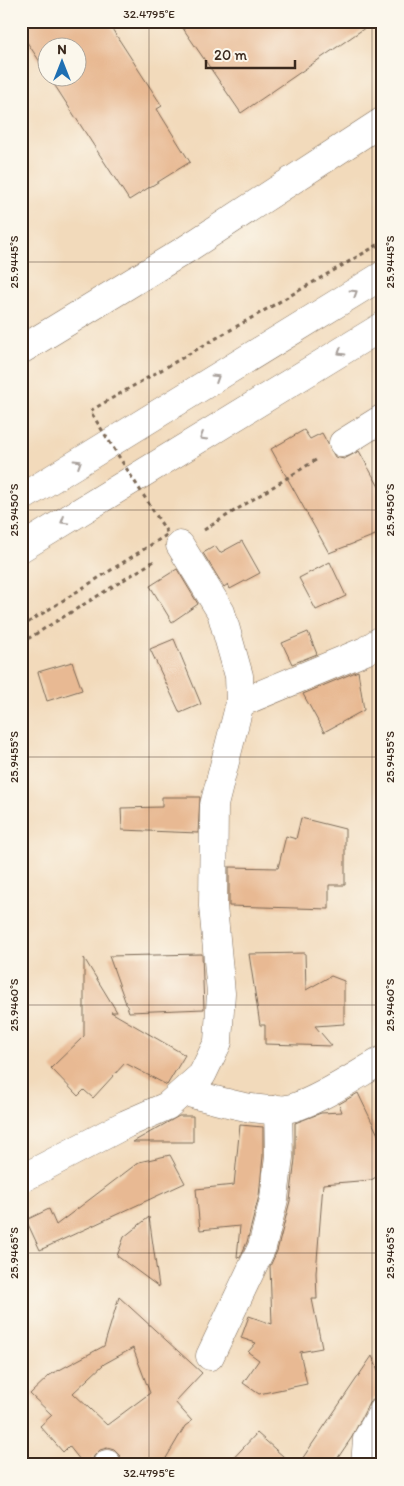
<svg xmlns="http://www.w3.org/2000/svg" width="404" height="1486" font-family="Itim,sans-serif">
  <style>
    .building { fill: #e8b993; fill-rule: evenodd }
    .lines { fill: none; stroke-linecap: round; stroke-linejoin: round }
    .street-casing { stroke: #7b6855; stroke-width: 29 }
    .highway-casing { stroke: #7b6855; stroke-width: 29 }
    .path { stroke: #7b6855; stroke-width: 3; stroke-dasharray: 4 4; stroke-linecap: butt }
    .street { stroke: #fff; stroke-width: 28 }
    .highway { stroke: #fff; stroke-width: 28 }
    .path-bridge { stroke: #7b6855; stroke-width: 3; stroke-dasharray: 4 4; stroke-linecap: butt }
    .oneway { stroke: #a79f9a }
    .ticks { fill: none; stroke: #3b2a1e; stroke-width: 1; stroke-opacity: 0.45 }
    .neatline { fill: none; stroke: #3b2a1e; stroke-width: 2 }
    .ticks-label { font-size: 12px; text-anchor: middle; fill: #3b2a1e }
  </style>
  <rect width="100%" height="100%" fill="#fbf7ec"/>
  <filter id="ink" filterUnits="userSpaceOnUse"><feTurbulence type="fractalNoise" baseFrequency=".02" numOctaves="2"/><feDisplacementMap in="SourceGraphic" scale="10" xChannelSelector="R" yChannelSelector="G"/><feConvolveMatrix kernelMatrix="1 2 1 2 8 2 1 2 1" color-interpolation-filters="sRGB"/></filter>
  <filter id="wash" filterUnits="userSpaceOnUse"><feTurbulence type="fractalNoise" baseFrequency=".0096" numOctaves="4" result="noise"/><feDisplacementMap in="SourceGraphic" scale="20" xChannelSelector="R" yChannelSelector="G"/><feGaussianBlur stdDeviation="1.12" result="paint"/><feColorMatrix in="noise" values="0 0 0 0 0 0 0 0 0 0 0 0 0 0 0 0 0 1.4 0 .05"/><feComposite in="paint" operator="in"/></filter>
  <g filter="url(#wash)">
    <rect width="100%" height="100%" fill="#f2dabb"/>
    <g id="blocks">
      <g class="building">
        <polygon points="21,21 107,21 162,106 157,109 190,162 129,200 50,78 78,78 78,48 48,48 48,74 21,33"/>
        <polygon points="178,21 375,21 241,113"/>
        <polygon points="304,430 310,439 322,433 335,457 344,459 359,451 383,494 383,532 329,553 271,449"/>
        <polygon points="242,541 260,573 230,589 228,584 224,587 203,553 215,546 220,553"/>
        <polygon points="330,562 346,596 316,610 299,578"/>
        <polygon points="177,569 198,604 172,622 150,586"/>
        <polygon points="308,632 317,654 292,664 282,643"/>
        <polygon points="174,639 201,704 180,713 150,649"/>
        <polygon points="72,662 82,690 47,701 38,672"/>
        <polygon points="358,671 364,710 324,732 303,694"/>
        <polygon points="162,797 200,797 198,833 122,830 121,808 162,807"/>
        <polygon points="301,818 345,829 345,885 329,885 329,909 229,906 229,867 278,868 286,836 296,839"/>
        <polygon points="305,953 306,990 331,976 344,981 344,1024 315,1026 332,1046 265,1044 265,1025 260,1025 249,954"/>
        <polygon points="202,954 204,1009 129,1012 109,956"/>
        <polygon points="84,958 117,1012 111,1012 185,1055 167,1085 125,1063 93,1098 84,1090 78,1096 51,1068 84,1036"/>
        <polygon points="358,1093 383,1145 383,1173 371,1180 323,1184 316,1273 317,1299 312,1299 322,1348 300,1352 307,1384 259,1394 243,1383 259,1360 248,1352 256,1343 241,1338 249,1316 272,1324 270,1266 277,1251 290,1201 295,1159 295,1123 321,1113 342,1112 339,1104"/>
        <polygon points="179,1116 193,1116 193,1142 133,1142"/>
        <polygon points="240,1125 263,1127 263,1156 259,1196 247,1242 240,1258 237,1257 240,1226 200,1230 196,1189 234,1185"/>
        <polygon points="170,1155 185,1183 40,1250 26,1220 49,1209 56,1225 139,1162"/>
        <polygon points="149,1217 159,1287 117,1256 124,1237"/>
        <path d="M 119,1297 L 202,1373 L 175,1402 L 192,1421 L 185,1426 L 162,1465 L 123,1465 L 120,1456 L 114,1450 L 107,1448 L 100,1450 L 94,1456 L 91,1465 L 84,1465 L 69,1446 L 63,1452 L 40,1426 L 52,1415 L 30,1394 L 50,1375 L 104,1346 ZM 133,1348 L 150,1393 L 107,1425 L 73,1393 L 104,1364 Z"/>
        <polygon points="372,1356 383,1382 383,1392 369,1403 352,1437 333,1465 298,1465"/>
        <polygon points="257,1433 293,1465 227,1465"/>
      </g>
    </g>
  </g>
  <g filter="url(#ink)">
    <use href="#blocks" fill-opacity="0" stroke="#7b6855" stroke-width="1"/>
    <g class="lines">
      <defs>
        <g id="street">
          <polyline points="21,350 185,250 383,121"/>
          <polyline points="343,443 383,418"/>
          <polyline points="240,703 365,651 383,639"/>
          <path d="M 184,1092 C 216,1099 267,1118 298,1106 C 326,1096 356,1075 383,1060"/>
          <polyline points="21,1179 126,1124 167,1106 202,1075 218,1042 221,993 213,906 214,805 240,703 239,676 221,612 180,545"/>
          <polyline points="210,1356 262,1247 274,1199 279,1157 278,1109"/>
          <polyline points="107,1465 107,1464"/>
          <polyline points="365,1465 367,1439 383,1411"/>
        </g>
        <g id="highway">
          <polyline points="21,498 383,275"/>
          <polyline points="21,548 383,326"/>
        </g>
      </defs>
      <use href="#street" class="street-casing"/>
      <use href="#highway" class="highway-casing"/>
      <g class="path">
        <polyline points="204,530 319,458"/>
        <polyline points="21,643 156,560"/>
      </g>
      <use href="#street" class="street"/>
      <use href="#highway" class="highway"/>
      <polyline class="path-bridge" points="21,627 168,534 90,411 383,242"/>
    </g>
    <defs><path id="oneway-chevron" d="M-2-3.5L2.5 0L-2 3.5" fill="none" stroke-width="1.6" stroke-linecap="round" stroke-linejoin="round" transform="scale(1.25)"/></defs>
    <g class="oneway">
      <use href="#oneway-chevron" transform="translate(354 293) rotate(-32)"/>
      <use href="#oneway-chevron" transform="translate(341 352) rotate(149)"/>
      <use href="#oneway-chevron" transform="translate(216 378) rotate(-32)"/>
      <use href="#oneway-chevron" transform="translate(203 437) rotate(149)"/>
      <use href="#oneway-chevron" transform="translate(78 463) rotate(-32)"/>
      <use href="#oneway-chevron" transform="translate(64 521) rotate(149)"/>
    </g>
  </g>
  <path class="ticks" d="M 149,21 L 149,1465M 372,21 L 372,1465M 21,262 L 383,262M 21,510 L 383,510M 21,757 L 383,757M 21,1005 L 383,1005M 21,1253 L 383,1253"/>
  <rect width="404" height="1486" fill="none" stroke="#fbf7ec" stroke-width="55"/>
  <g transform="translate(62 62)"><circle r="24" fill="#fbf7ec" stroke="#aea59a"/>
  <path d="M0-4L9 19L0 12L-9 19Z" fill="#1f6fb2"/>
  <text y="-8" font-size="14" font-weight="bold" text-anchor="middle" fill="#3b2a1e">N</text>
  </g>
  <path d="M206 60v8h89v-8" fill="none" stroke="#3b2a1e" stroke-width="2.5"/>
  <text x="214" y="60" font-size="15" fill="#3b2a1e" stroke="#fbf7ec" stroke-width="4" paint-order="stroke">20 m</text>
  <rect x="28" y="28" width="348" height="1430" class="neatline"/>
  <g class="ticks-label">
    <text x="149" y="18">32.4795°E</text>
    <text transform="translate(14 262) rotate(-90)" y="4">25.9445°S</text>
    <text transform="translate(390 262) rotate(-90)" y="4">25.9445°S</text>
    <text transform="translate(14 510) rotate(-90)" y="4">25.9450°S</text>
    <text transform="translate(390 510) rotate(-90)" y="4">25.9450°S</text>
    <text transform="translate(14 757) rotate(-90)" y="4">25.9455°S</text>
    <text transform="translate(390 757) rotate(-90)" y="4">25.9455°S</text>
    <text transform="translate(14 1005) rotate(-90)" y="4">25.9460°S</text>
    <text transform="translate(390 1005) rotate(-90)" y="4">25.9460°S</text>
    <text transform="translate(14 1253) rotate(-90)" y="4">25.9465°S</text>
    <text transform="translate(390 1253) rotate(-90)" y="4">25.9465°S</text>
    <text x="149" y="1477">32.4795°E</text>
  </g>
</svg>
